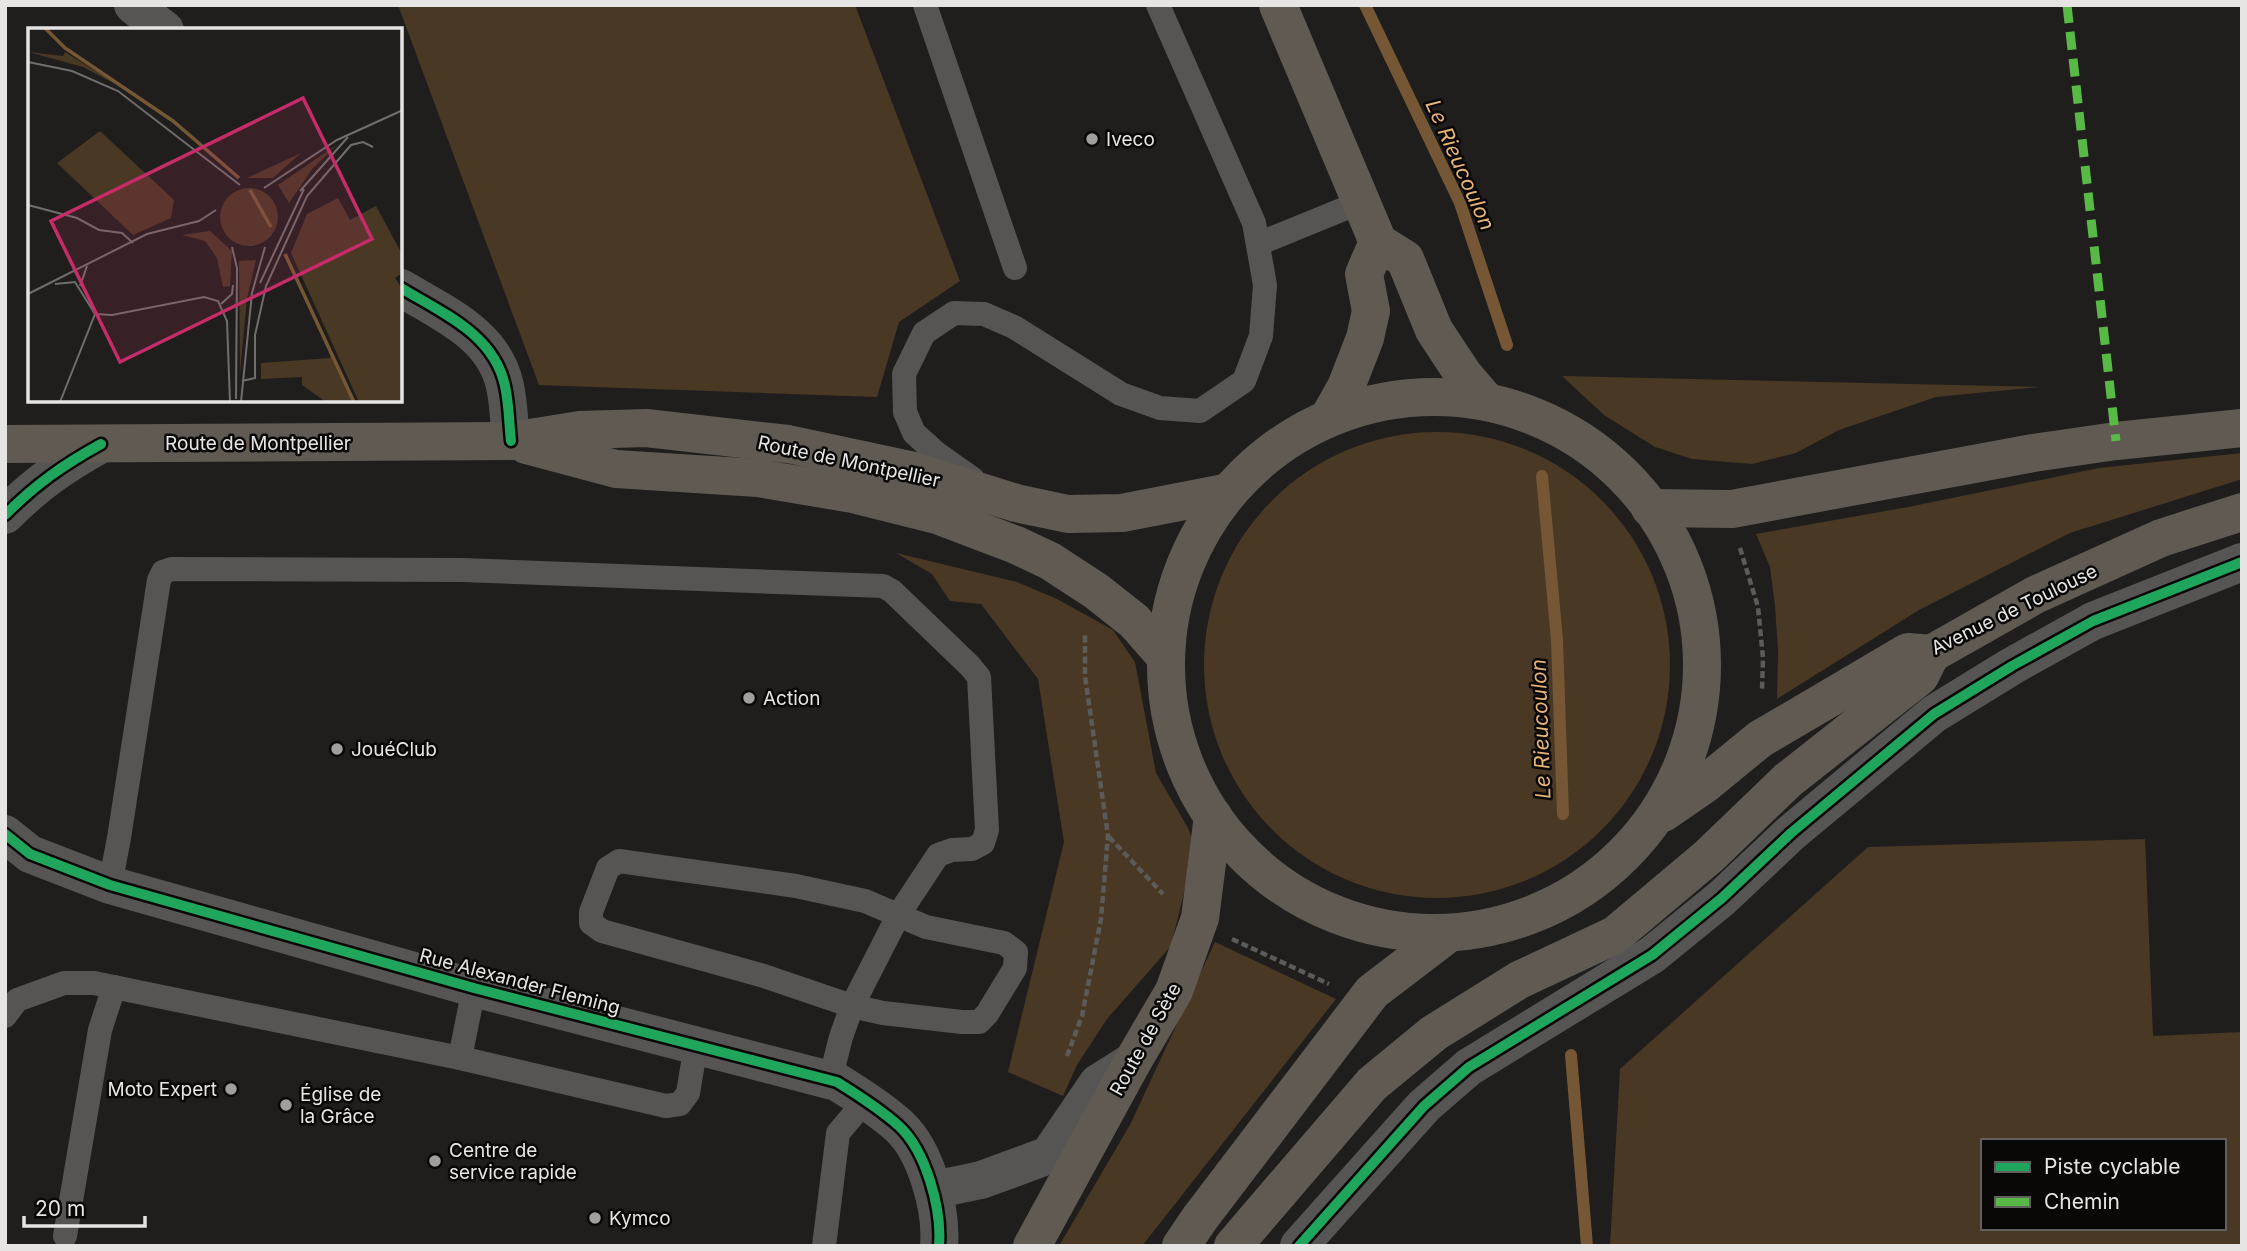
<svg xmlns="http://www.w3.org/2000/svg" width="2247" height="1251" font-family="Inter,sans-serif">
  <style>
    .green { fill: #493824; fill-rule: evenodd }
    .lines { fill: none; stroke-linecap: round; stroke-linejoin: round }
    .stream { stroke: #755735; stroke-width: 12 }
    .path { stroke: #5b5b5a; stroke-width: 4.5; stroke-dasharray: 7 3.5; stroke-linecap: butt }
    .service { stroke: #565553; stroke-width: 24 }
    .minor { stroke: #565553; stroke-width: 38 }
    .primary { stroke: #605a53; stroke-width: 38 }
    .quiet { stroke: #58b947; stroke-width: 9; stroke-dasharray: 18 9; stroke-linecap: butt }
    .cycleway-casing { stroke: #090807; stroke-width: 15 }
    .cycleway { stroke: #20a55d; stroke-width: 10 }
    .poi-dot { fill: #a09f9d; stroke: #090807; stroke-width: 2.5 }
    .labels { text-anchor: middle; stroke-width: 5; stroke-linejoin: round; paint-order: stroke }
    .poi-label { font-size: 19px; fill: #e6e5e3; stroke: #090807; text-anchor: start }
    .street-label { font-size: 19px; fill: #e6e5e3; stroke: #090807 }
    .water-label { font-size: 21px; font-style: italic; fill: #e8b579; stroke: #090807 }
    .inset-river { fill: none; stroke: #755735; stroke-width: 3.5 }
    .inset-road { fill: none; stroke: #6f6e6c; stroke-width: 2 }
    .view { fill: #c62c69; fill-opacity: 0.15; stroke: #c62c69; stroke-width: 3.5 }
    .inset-edge { fill: none; stroke: #e6e5e3; stroke-width: 3.5 }
  </style>
  <rect width="100%" height="100%" fill="#1f1e1c"/>
  <g class="green">
    <polygon points="398,5 855,5 960,281 899,322 877,397 539,385"/>
    <polygon points="1562,376 2040,387 1936,397 1839,430 1796,453 1752,464 1692,459 1655,447 1604,415"/>
    <circle cx="1437" cy="665" r="233"/>
    <polygon points="2242,453 2242,479 2070,533 1919,610 1777,699 1778,650 1775,606 1770,567 1756,534 1908,507 2099,468"/>
    <polygon points="896,553 1017,582 1057,599 1113,630 1135,662 1156,773 1188,828 1195,847 1171,946 1107,1019 1077,1065 1063,1096 1008,1072 1064,842 1038,679 981,604 950,601 932,574"/>
    <path d="M 2145,839 L 2153,1036 L 2242,1032 L 2242,1246 L 1610,1246 L 1620,1069 L 1868,847 ZM 1983,1141 L 2224,1141 L 2224,1228 L 1983,1228 Z"/>
    <polygon points="1215,942 1336,999 1142,1246 1059,1246 1131,1123"/>
  </g>
  <g class="lines">
    <g class="stream">
      <polyline points="1365,5 1460,203 1507,345"/>
      <polyline points="1542,476 1557,640 1563,814"/>
      <polyline points="1571,1055 1587,1246"/>
    </g>
    <g class="path">
      <polyline points="1740,548 1758,607 1763,658 1762,690"/>
      <polyline points="1109,837 1163,894"/>
      <polyline points="1232,939 1329,984"/>
      <polyline points="1067,1056 1082,1016 1101,919 1108,836 1085,676 1085,634"/>
    </g>
    <g class="service">
      <polyline points="925,5 1015,268"/>
      <polyline points="1258,244 1361,202"/>
      <polyline points="973,479 935,452 914,433 905,412 904,374 924,333 954,313 984,314 1014,327 1121,394 1160,408 1200,411 1244,381 1261,336 1265,285 1254,223 1158,5"/>
      <polygon points="619,861 796,886 865,901 926,927 1004,943 1016,952 1015,968 987,1014 979,1022 962,1022 883,1013 852,1006 764,976 602,931 591,923 591,912 608,868"/>
      <polyline points="110,885 119,838 159,580 163,572 172,569 463,570 883,586 892,591 970,666 979,677 987,830 983,843 972,849 952,850 938,855 899,914 852,1006 841,1037 830,1080"/>
      <polyline points="5,1016 17,1000 64,983 94,983 460,1058 666,1106 680,1104 688,1093 696,1045"/>
      <polyline points="460,1058 474,988"/>
      <polyline points="65,1236 100,1030 114,987"/>
      <polyline points="824,1246 838,1133 866,1100"/>
    </g>
    <g class="minor">
      <polyline points="133,5 165,30"/>
      <path d="M 401,288 C 442,313 494,334 505,386 C 509,404 509,423 511,441"/>
      <path d="M 5,515 C 36,484 63,465 101,444"/>
      <path d="M 5,834 L 30,854 L 110,885 L 474,988 L 837,1082 C 858,1095 880,1109 899,1126 C 926,1151 942,1209 939,1246"/>
      <polyline points="933,1190 981,1180 1049,1155 1098,1083 1133,1061"/>
      <polyline points="1299,1246 1424,1106 1469,1067 1652,955 1722,898 1791,833 1934,714 2012,666 2093,621 2242,562"/>
    </g>
    <g class="primary">
      <polyline points="1278,5 1378,242 1405,259 1434,330 1463,374 1487,402"/>
      <circle cx="1434" cy="665" r="268"/>
      <polyline points="1329,417 1346,387 1365,338 1371,311 1364,274 1378,242"/>
      <polyline points="5,444 511,441 580,430 646,428 788,444 910,470 1016,503 1068,514 1122,513 1225,493"/>
      <polyline points="526,445 616,469 758,478 853,494 937,515 1016,545 1050,561 1096,591 1134,621 1164,655"/>
      <polyline points="1650,508 1732,509 2033,453 2116,441 2242,428"/>
      <polyline points="1663,813 1705,784 1760,739 1908,652 1931,654 2035,595 2161,538 2242,512"/>
      <polyline points="1032,1246 1133,1061 1174,991 1200,918 1213,816"/>
      <polyline points="1181,1246 1200,1218 1372,992 1448,934"/>
      <polyline points="1233,1246 1372,1084 1434,1033 1519,980 1615,935 1709,856 1788,780 1920,676 1931,654"/>
    </g>
    <polyline class="quiet" points="2067,5 2116,441"/>
    <defs>
      <g id="cycleway">
        <path d="M 401,288 C 442,313 494,334 505,386 C 509,404 509,423 511,441"/>
        <path d="M 5,515 C 36,484 63,465 101,444"/>
        <path d="M 5,834 L 30,854 L 110,885 L 474,988 L 837,1082 C 858,1095 880,1109 899,1126 C 926,1151 942,1209 939,1246"/>
        <polyline points="1299,1246 1424,1106 1469,1067 1652,955 1722,898 1791,833 1934,714 2012,666 2093,621 2242,562"/>
      </g>
    </defs>
    <use href="#cycleway" class="cycleway-casing"/>
    <use href="#cycleway" class="cycleway"/>
  </g>
  <g class="poi-dot">
    <circle cx="1092" cy="139" r="7"/>
    <circle cx="749" cy="698" r="7"/>
    <circle cx="337" cy="749" r="7"/>
    <circle cx="231" cy="1089" r="7"/>
    <circle cx="286" cy="1105" r="7"/>
    <circle cx="435" cy="1161" r="7"/>
    <circle cx="595" cy="1218" r="7"/>
  </g>
  <g class="labels">
    <g class="poi-label">
      <text x="1106" y="146">Iveco</text>
      <text x="763" y="705">Action</text>
      <text x="351" y="756">JouéClub</text>
      <text x="217" y="1096" text-anchor="end">Moto Expert</text>
      <text x="300" y="1101">Église de<tspan x="300" dy="22">la Grâce</tspan></text>
      <text x="449" y="1157">Centre de<tspan x="449" dy="22">service rapide</tspan></text>
      <text x="609" y="1225">Kymco</text>
    </g>
    <g class="street-label">
      <text x="258" y="450">Route de Montpellier</text>
      <text transform="translate(849 461) rotate(12)" y="7">Route de Montpellier</text>
      <text transform="translate(2014 609) rotate(-26)" y="7">Avenue de Toulouse</text>
      <text transform="translate(520 981) rotate(15)" y="7">Rue Alexander Fleming</text>
      <text transform="translate(1145 1039) rotate(-61)" y="7">Route de Sète</text>
    </g>
    <g class="water-label">
      <text transform="translate(1460 165) rotate(66)" y="7">Le Rieucoulon</text>
      <text transform="translate(1541 729) rotate(-92)" y="7">Le Rieucoulon</text>
    </g>
  </g>
  <g transform="translate(28 28)">
    <rect width="374" height="374" fill="#1f1e1c"/>
    <path d="M 0,24 L 35,28 L 37,24 L 95,60 L 55,39 ZM 72,103 L 146,172 L 143,190 L 105,207 L 29,135 ZM 310,116 L 285,140 L 261,175 L 250,157 ZM 273,125 L 245,150 L 219,150 ZM192 189a29 29 0 1 1 58 0a29 29 0 1 1-58 0ZM 310,170 L 322,192 L 348,178 L 374,226 L 374,245 L 367,250 L 374,261 L 374,374 L 331,374 L 263,225 L 279,186 ZM 182,203 L 204,223 L 202,258 L 195,259 L 189,230 L 177,213 L 154,207 ZM 228,232 L 219,270 L 212,345 L 211,233 ZM 304,325 L 326,374 L 298,374 L 274,357 L 274,349 L 233,351 L 233,335 L 302,330 Z" fill="#493824"/>
    <path class="inset-river" d="M 17,0 L 37,20 L 145,93 L 211,150M 222,162 L 243,199M 257,226 L 326,374"/>
    <path class="inset-road" d="M 0,34 L 44,43 L 90,63 L 212,157M 236,160 L 309,112 L 375,82M 272,163 L 320,109M 0,177 L 49,190 L 71,202 L 94,205 L 105,215M 204,219 L 209,240 L 208,371M 232,255 L 276,161M 27,256 L 47,254 L 67,286 L 32,374M 52,258 L 59,238M 0,266 L 119,206 L 171,193 L 188,182M 193,276 L 204,266 L 205,257M 67,286 L 84,287 L 176,269 L 190,273 L 199,293 L 202,374M 214,353 L 227,350 L 227,307 L 238,258 L 279,168 L 323,117 L 335,114 L 345,119M 213,374 L 224,265 L 237,219"/>
    <path class="view" d="M 275,70 L 344,211 L 92,334 L 23,193 Z"/>
    <rect width="374" height="374" class="inset-edge"/>
  </g>
  <rect width="2247" height="1251" fill="none" stroke="#e6e5e3" stroke-width="14"/>
  <rect x="1981" y="1139" width="245" height="91" fill="#090807" stroke="#61605f" stroke-width="2"/>
  <rect x="1995" y="1162" width="35" height="10" fill="#20a55d" stroke="#61605f" stroke-width="2"/>
  <text x="2044" y="1174" font-size="21" fill="#e6e5e3">Piste cyclable</text>
  <rect x="1995" y="1197" width="35" height="10" fill="#58b947" stroke="#61605f" stroke-width="2"/>
  <text x="2044" y="1209" font-size="21" fill="#e6e5e3">Chemin</text>
  <path d="M24 1216v10h121v-10" fill="none" stroke="#e6e5e3" stroke-width="3.5"/>
  <text x="35" y="1216" font-size="21" fill="#e6e5e3" stroke="#090807" stroke-width="5" paint-order="stroke">20 m</text>
</svg>
